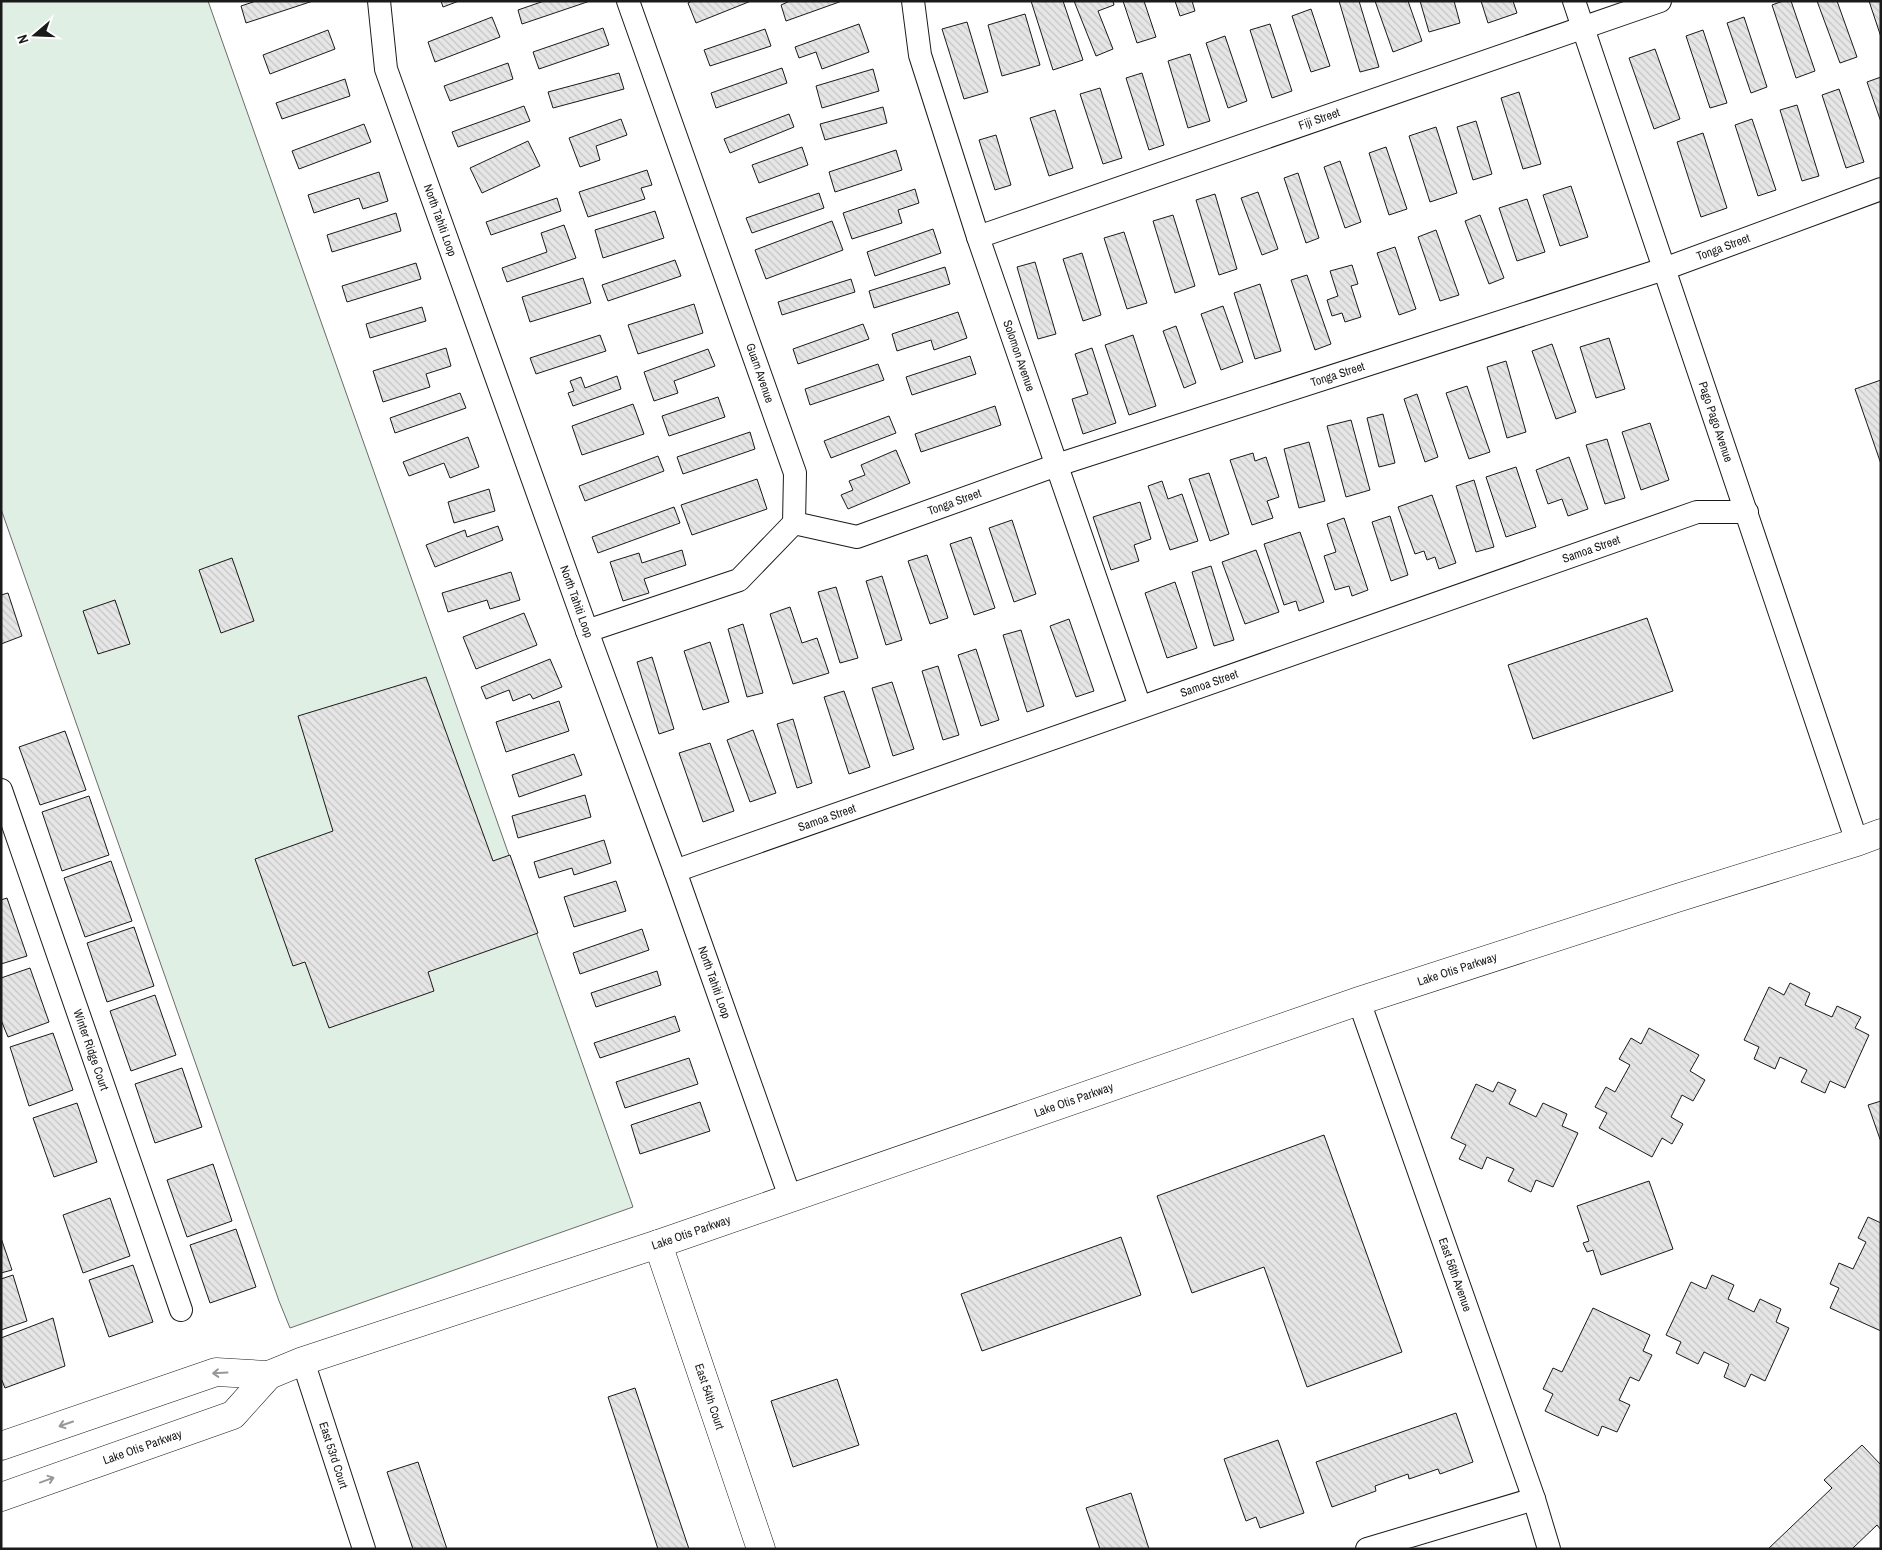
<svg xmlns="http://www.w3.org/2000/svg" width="1882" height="1550" font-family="'Archivo Narrow',sans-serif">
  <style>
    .pitch { fill: #e0efe3; stroke: #6a6a6a }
    .building { fill: url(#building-back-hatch); stroke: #1a1a1a }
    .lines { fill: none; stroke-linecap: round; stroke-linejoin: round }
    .street-casing { stroke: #1a1a1a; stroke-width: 24 }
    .secondary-casing { stroke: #1a1a1a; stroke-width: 29 }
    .street { stroke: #fff; stroke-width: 22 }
    .secondary { stroke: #fff; stroke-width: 28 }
    .oneway { stroke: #989898 }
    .labels { text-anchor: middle; stroke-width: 4; stroke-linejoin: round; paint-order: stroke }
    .street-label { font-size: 12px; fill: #1a1a1a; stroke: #fff }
  </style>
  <defs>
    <pattern id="building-back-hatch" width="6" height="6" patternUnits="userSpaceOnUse" patternTransform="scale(1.25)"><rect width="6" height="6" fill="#e6e6e6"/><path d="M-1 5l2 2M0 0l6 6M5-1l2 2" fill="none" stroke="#c5c5c5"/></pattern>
  </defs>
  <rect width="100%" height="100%" fill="#fff"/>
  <polygon class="pitch" points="1,1 208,1 633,1207 290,1328 279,1301 1,509"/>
  <g class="building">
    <polygon points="256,1 313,1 246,23 241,6"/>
    <polygon points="441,1 459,1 443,7"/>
    <polygon points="544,1 590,1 522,24 518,10"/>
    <polygon points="692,1 751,1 696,23 688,3"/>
    <polygon points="790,1 842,1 786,21 781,5"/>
    <polygon points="1031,1 1063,1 1083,60 1053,70"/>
    <polygon points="1074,1 1113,1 1114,5 1098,11 1113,49 1096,56"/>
    <polygon points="1123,1 1144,1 1156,37 1137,43"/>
    <polygon points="1175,1 1192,1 1195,11 1180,16"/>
    <polygon points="1339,1 1359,1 1379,67 1360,72"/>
    <polygon points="1375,1 1408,1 1422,41 1393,52"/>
    <polygon points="1420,1 1454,1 1460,23 1429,32"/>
    <polygon points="1481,1 1513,1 1517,13 1488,23"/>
    <polygon points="1783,1 1791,1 1815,71 1796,78 1772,5"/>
    <polygon points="1817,1 1837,1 1857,57 1840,63"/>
    <polygon points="1869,1 1881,1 1881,37"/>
    <polygon points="1311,9 1330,66 1311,72 1292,16"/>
    <polygon points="1025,14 1040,65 1002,76 988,25"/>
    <polygon points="492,17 500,37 435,62 428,42"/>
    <polygon points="1744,17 1767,87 1751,93 1727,23"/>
    <polygon points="967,22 988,92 964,99 942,29"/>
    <polygon points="859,24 869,52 822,69 816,52 799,58 795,47"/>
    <polygon points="1270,24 1292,91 1272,98 1250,30"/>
    <polygon points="603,28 609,45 539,69 533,52"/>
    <polygon points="765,29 771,46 710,66 704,50"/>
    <polygon points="328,30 335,49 270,74 263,55"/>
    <polygon points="1703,30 1727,103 1710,108 1686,36"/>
    <polygon points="1225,36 1247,101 1228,108 1206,43"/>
    <polygon points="1655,49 1680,119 1654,129 1629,58"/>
    <polygon points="1190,54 1210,121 1188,128 1168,61"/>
    <polygon points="508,63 513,79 450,101 444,86"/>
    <polygon points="782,68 787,83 716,108 711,93"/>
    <polygon points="873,69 879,91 822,108 816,86"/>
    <polygon points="619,73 624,89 553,108 548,92"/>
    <polygon points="1142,73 1164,145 1149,150 1126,78"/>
    <polygon points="1881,77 1881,122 1867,82"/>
    <polygon points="345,79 350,96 282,119 276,103"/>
    <polygon points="1100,88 1122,158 1103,164 1080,94"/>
    <polygon points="1839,89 1864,162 1846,168 1822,95"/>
    <polygon points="1519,92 1541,164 1523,169 1501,98"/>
    <polygon points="1797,105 1819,176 1802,181 1780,110"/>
    <polygon points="524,106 530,121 458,147 452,132"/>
    <polygon points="883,107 887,123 825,140 820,124"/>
    <polygon points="1055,110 1073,168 1049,176 1030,118"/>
    <polygon points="789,114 794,127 730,153 724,139"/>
    <polygon points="621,119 627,135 596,146 600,160 580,167 569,138"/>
    <polygon points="1752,119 1776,190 1758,196 1735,125"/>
    <polygon points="1476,121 1492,174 1473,180 1457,127"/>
    <polygon points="364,124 371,142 299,169 292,151"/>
    <polygon points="1436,127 1457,193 1430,202 1409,136"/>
    <polygon points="1703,133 1727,208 1701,217 1677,142"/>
    <polygon points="996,135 1011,185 995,190 979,140"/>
    <polygon points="528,141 540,166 482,193 470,168"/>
    <polygon points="802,147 808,165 759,183 752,165"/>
    <polygon points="1386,147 1407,209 1389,215 1369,153"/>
    <polygon points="896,150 902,170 835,192 829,172"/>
    <polygon points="1340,161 1361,222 1345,228 1324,167"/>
    <polygon points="647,170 652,185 641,188 645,199 588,217 579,192"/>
    <polygon points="379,172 388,201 363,209 359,198 314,213 308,195"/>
    <polygon points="1298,173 1319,238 1306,243 1284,178"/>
    <polygon points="1571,186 1588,237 1560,246 1543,195"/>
    <polygon points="915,189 919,203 898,210 902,223 852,239 843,213"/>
    <polygon points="1258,192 1278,249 1262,255 1241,198"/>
    <polygon points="819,193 824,208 752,233 746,218"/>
    <polygon points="1215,194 1237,269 1219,275 1196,200"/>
    <polygon points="557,198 561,211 491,235 486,222"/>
    <polygon points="1527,199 1545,252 1517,261 1499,208"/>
    <polygon points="655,211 664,238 603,258 595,230"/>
    <polygon points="396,213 401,231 332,252 327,235"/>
    <polygon points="1173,215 1195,286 1175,293 1153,221"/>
    <polygon points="1480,215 1504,278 1489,284 1465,221"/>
    <polygon points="832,221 843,250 766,279 755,250"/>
    <polygon points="564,225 576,258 507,282 502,268 547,252 541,233"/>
    <polygon points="933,229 941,253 875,276 867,252"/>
    <polygon points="1436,230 1459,295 1440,301 1418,237"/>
    <polygon points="1124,232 1147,303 1127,309 1104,238"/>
    <polygon points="1395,247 1416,309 1399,315 1377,253"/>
    <polygon points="1082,253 1101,315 1083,321 1063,259"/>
    <polygon points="675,260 681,276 608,301 602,285"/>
    <polygon points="1035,262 1056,334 1038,339 1017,267"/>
    <polygon points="416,263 421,279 347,302 342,286"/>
    <polygon points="1352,265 1358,284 1351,286 1361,317 1345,322 1342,313 1332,316 1327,300 1338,296 1330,271"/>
    <polygon points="945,267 950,284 874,308 869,291"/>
    <polygon points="1307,275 1331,344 1315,350 1291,280"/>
    <polygon points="583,278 591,303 530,322 522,297"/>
    <polygon points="851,279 855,292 782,315 778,302"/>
    <polygon points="1260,284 1281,351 1255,359 1234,293"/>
    <polygon points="694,304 703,333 638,354 628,325"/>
    <polygon points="1223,306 1243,362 1221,370 1201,314"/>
    <polygon points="422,307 426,321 370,338 366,324"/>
    <polygon points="958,312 967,338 934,350 931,340 897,351 892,334"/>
    <polygon points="863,324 869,339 798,364 793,349"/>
    <polygon points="1176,326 1196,383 1184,388 1163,331"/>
    <polygon points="600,335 606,351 536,374 530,358"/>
    <polygon points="1133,335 1156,406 1129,415 1105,345"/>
    <polygon points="1609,338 1625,389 1596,398 1580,347"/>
    <polygon points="1552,344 1576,412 1556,419 1532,351"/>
    <polygon points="446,348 451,366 426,374 430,387 383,402 373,371"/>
    <polygon points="1092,348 1116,423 1083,434 1072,399 1088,394 1075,354"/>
    <polygon points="708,349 715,366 674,381 678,393 654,401 644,372"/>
    <polygon points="970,356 976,374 912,395 906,377"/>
    <polygon points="1506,361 1526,432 1507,438 1487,367"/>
    <polygon points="878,364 884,380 810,405 805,389"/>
    <polygon points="617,376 621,389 573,406 568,393 574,391 570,381 581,377 585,388"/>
    <polygon points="1881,380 1881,464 1855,389"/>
    <polygon points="1467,386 1490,452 1469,459 1446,393"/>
    <polygon points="460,393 466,408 395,433 390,418"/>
    <polygon points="1417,394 1438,457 1425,462 1404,399"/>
    <polygon points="718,397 725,417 669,436 662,416"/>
    <polygon points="633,404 644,434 582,455 572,426"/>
    <polygon points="995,406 1001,425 921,452 915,434"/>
    <polygon points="1383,414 1395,463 1379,467 1367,418"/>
    <polygon points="889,416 896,433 831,458 824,441"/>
    <polygon points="1351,420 1370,490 1346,497 1327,426"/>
    <polygon points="1650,423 1669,480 1641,490 1622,432"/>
    <polygon points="750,432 755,449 683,474 677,457"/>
    <polygon points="468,437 479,467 450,478 444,463 409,476 403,462"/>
    <polygon points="1607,439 1625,498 1605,504 1586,445"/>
    <polygon points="1309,442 1325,501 1299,508 1284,449"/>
    <polygon points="896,450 910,483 848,509 841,495 853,490 849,481 865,475 861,465"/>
    <polygon points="1253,453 1255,461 1266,457 1279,497 1267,501 1273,518 1252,525 1230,460"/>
    <polygon points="658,456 664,471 585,501 579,486"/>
    <polygon points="1569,457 1588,509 1568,516 1562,499 1548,504 1536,470"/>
    <polygon points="1516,467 1536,527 1506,537 1486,477"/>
    <polygon points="1209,473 1229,534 1210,541 1189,479"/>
    <polygon points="757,479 767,509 692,535 681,505"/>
    <polygon points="1474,480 1494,547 1476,552 1456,486"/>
    <polygon points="1162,481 1168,499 1182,494 1198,541 1170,550 1148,486"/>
    <polygon points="489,489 495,511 454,523 448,502"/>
    <polygon points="1432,495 1456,563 1439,569 1435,557 1427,560 1424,551 1415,554 1398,507"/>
    <polygon points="1140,502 1151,539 1134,545 1139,561 1111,570 1093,517"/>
    <polygon points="674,507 680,523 598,553 592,537"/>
    <polygon points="1390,516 1408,575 1391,581 1372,522"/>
    <polygon points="1344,518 1368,590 1352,596 1349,586 1335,590 1324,556 1336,552 1327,524"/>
    <polygon points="1012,520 1036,594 1014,602 989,528"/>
    <polygon points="498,526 503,540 435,567 426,545 465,530 467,537"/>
    <polygon points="1300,532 1324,602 1299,611 1296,601 1284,605 1264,544"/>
    <polygon points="971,537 995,608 974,615 950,544"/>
    <polygon points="682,550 686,565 644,579 649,593 623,601 610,562 639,553 642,563"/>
    <polygon points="1256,550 1279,612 1245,624 1222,562"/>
    <polygon points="927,555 948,618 930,624 908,561"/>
    <polygon points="232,558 254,621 221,633 199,570"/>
    <polygon points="1211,566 1234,640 1214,646 1192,572"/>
    <polygon points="511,572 520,600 490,609 487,600 448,612 442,593"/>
    <polygon points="882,576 902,640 886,645 866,581"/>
    <polygon points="1175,582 1197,648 1167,658 1145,593"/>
    <polygon points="836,587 858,658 840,663 818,592"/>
    <polygon points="8,593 22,636 1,644 1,595"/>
    <polygon points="115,600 130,644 98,654 83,611"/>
    <polygon points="790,607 802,643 817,638 829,673 793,684 770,614"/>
    <polygon points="524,613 537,645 476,669 463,637"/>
    <polygon points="1647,618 1673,691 1533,739 1508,665"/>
    <polygon points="1069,619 1094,691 1076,697 1050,626"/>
    <polygon points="743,624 763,693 747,697 728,629"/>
    <polygon points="1021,630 1044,706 1027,712 1003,635"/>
    <polygon points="710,642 729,702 703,710 684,651"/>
    <polygon points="976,649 999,720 981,726 958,655"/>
    <polygon points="652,657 674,729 659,734 637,662"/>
    <polygon points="550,659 562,687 533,699 530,694 513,701 509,690 486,699 481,687"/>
    <polygon points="938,666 959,735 943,740 922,671"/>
    <polygon points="426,677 493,861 510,855 538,933 428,972 434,991 329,1028 305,962 293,966 255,859 333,831 298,716"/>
    <polygon points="892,682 914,749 893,756 872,688"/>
    <polygon points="844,691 870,767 849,774 824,697"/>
    <polygon points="559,701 569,731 506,752 496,722"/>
    <polygon points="793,719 812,783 797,788 777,724"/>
    <polygon points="753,730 776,793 750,802 727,740"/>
    <polygon points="65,731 86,790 40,805 19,747"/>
    <polygon points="710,743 734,811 703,822 679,753"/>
    <polygon points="574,754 582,775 519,797 512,775"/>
    <polygon points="585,795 591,817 518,838 512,816"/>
    <polygon points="89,796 109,855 62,871 42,812"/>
    <polygon points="604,840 611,863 574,875 572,868 539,878 534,862"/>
    <polygon points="111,861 132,921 85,937 64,878"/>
    <polygon points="616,881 626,911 574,927 564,897"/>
    <polygon points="7,898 27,956 1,964 1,900"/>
    <polygon points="134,927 154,986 107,1002 87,943"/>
    <polygon points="642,929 649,950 580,974 573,953"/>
    <polygon points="30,968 49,1022 8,1037 1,1020 1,978"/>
    <polygon points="657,971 661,985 596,1007 591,993"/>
    <polygon points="1790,983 1810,993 1805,1005 1832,1017 1837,1006 1861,1017 1855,1028 1869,1035 1845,1088 1830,1081 1825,1093 1801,1082 1807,1070 1780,1057 1775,1069 1754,1059 1759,1047 1744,1040 1769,987 1784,995"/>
    <polygon points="155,995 176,1055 131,1071 110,1011"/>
    <polygon points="675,1016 680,1031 600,1058 594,1043"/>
    <polygon points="1649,1028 1699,1055 1690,1071 1705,1080 1693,1101 1682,1095 1671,1117 1683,1124 1672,1144 1662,1138 1652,1157 1599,1128 1607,1113 1595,1107 1606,1087 1615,1092 1630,1065 1619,1059 1631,1038 1641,1044"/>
    <polygon points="53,1033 73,1090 29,1106 10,1047"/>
    <polygon points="689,1058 698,1084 625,1108 616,1082"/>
    <polygon points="182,1068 202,1127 155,1143 135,1084"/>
    <polygon points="1498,1082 1516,1090 1509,1104 1536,1117 1543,1103 1567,1114 1562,1126 1578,1133 1553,1187 1536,1180 1531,1192 1508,1181 1514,1169 1487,1157 1482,1169 1459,1159 1466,1145 1451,1138 1476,1084 1493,1092"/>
    <polygon points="1881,1101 1881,1142 1868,1105"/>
    <polygon points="700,1102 710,1131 640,1154 631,1125"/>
    <polygon points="77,1103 97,1162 54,1177 33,1118"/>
    <polygon points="1324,1135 1402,1352 1307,1387 1264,1267 1192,1293 1157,1196"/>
    <polygon points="213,1164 232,1221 187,1237 167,1180"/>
    <polygon points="1649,1181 1673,1249 1601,1275 1593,1250 1587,1252 1583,1243 1589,1241 1577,1206"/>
    <polygon points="110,1198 130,1256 83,1273 63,1215"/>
    <polygon points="1868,1217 1881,1223 1881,1331 1830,1308 1839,1288 1830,1284 1839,1263 1853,1269 1866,1242 1858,1238"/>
    <polygon points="236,1229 256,1287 210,1303 190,1245"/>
    <polygon points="1121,1237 1141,1295 982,1351 961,1294"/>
    <polygon points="1,1238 12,1270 1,1273"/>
    <polygon points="133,1265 153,1322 109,1337 89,1280"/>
    <polygon points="13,1275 27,1321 1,1330 1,1279"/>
    <polygon points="1712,1275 1734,1285 1728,1299 1754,1312 1760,1299 1781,1309 1776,1322 1789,1328 1765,1381 1751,1374 1745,1387 1724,1377 1729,1364 1704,1352 1698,1364 1676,1353 1681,1342 1666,1335 1691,1282 1706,1289"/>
    <polygon points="1593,1308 1650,1335 1643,1351 1652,1355 1639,1381 1630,1377 1619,1400 1630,1405 1617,1432 1602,1426 1598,1436 1545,1411 1553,1394 1543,1389 1553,1368 1562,1372"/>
    <polygon points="53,1318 65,1366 5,1388 1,1378 1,1338"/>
    <polygon points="837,1379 859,1445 793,1467 771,1401"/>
    <polygon points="635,1388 689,1549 658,1549 608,1397"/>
    <polygon points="1456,1413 1473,1462 1440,1474 1438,1469 1409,1479 1408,1474 1375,1486 1376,1491 1332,1507 1316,1462"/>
    <polygon points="1278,1440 1304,1513 1260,1528 1256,1517 1246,1521 1224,1459"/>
    <polygon points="1862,1445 1881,1465 1881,1530 1877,1525 1852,1549 1768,1549 1832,1488 1824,1480"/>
    <polygon points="418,1462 447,1549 413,1549 387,1472"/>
    <polygon points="1131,1493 1149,1549 1100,1549 1086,1508"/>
  </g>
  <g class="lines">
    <defs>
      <g id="street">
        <path id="s1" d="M 379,1 L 386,69 L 587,631 L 675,871 L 790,1197"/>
        <path id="s2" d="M 913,1 L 920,55 L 978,237 L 1140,707"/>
        <path id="s3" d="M 1574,1 L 1857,842"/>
        <path id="s4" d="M 978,237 L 1660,1"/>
        <path id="s5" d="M 794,523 L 857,537 L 1057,465 L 1664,269 L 1881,189"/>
        <polyline points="587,631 739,580 794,523 795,473 628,1"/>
        <path id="s6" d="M 1,790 L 181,1310"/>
        <path id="s7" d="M 675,871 L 1697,512 L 1747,512"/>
        <path id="s8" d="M 1359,1001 L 1534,1499 L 1549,1549"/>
        <path id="s9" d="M 303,1361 L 364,1549"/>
        <polyline points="1367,1549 1534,1499"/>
      </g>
      <g id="secondary">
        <path id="s10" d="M 658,1244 L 761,1549"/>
        <path id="s11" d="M 1,1446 L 216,1372 L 269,1375 L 303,1361 L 658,1244 L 1359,1001 L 1677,898 L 1857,842 L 1881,833"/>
        <path id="s12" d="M 1,1497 L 233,1415 L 269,1375"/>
      </g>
    </defs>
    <use href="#street" class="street-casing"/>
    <use href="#secondary" class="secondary-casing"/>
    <use href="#street" class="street"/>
    <use href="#secondary" class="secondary"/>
  </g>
  <defs><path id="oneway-shaft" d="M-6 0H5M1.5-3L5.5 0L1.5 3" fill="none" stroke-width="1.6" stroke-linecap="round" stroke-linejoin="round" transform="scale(1.25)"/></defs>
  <g class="oneway">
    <use href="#oneway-shaft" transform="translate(220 1373) rotate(177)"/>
    <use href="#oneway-shaft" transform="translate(66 1424) rotate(161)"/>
    <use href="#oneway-shaft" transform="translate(47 1480) rotate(-20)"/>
  </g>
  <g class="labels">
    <g class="street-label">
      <text dy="4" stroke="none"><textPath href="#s4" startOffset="361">Fiji Street</textPath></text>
      <text dy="4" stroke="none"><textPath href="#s1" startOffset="229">North Tahiti Loop</textPath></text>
      <text dy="4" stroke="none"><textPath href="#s5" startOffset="978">Tonga Street</textPath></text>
      <text dy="4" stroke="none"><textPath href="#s2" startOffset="371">Solomon Avenue</textPath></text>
      <text transform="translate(760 373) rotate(71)" y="4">Guam Avenue</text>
      <text dy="4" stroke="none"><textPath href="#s5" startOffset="572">Tonga Street</textPath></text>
      <text dy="4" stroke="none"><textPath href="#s3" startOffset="444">Pago Pago Avenue</textPath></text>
      <text dy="4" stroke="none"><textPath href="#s5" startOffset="168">Tonga Street</textPath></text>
      <text dy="4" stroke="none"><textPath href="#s7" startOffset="971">Samoa Street</textPath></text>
      <text dy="4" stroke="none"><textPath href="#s1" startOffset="634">North Tahiti Loop</textPath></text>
      <text dy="4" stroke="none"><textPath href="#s7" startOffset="566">Samoa Street</textPath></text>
      <text dy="4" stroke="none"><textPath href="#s7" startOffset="161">Samoa Street</textPath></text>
      <text dy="4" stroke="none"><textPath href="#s11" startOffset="1536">Lake Otis Parkway</textPath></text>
      <text dy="4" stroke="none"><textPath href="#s1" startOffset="1039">North Tahiti Loop</textPath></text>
      <text dy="4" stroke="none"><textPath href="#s6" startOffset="275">Winter Ridge Court</textPath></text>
      <text dy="4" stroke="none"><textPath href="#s11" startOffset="1131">Lake Otis Parkway</textPath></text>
      <text dy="4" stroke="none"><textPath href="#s11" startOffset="726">Lake Otis Parkway</textPath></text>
      <text dy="4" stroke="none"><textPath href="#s8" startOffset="290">East 56th Avenue</textPath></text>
      <text dy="4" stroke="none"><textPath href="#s10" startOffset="161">East 54th Court</textPath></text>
      <text dy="4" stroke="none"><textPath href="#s12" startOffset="150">Lake Otis Parkway</textPath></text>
      <text dy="4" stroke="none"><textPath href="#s9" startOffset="99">East 53rd Court</textPath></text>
    </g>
  </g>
  <rect width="1882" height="1550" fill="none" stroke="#1a1a1a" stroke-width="5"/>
  <g transform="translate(35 35) rotate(251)" stroke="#ffffff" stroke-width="4" paint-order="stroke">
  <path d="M0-4L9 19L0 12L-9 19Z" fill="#1a1a1a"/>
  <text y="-8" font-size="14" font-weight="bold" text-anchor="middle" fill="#1a1a1a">N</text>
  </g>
</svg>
